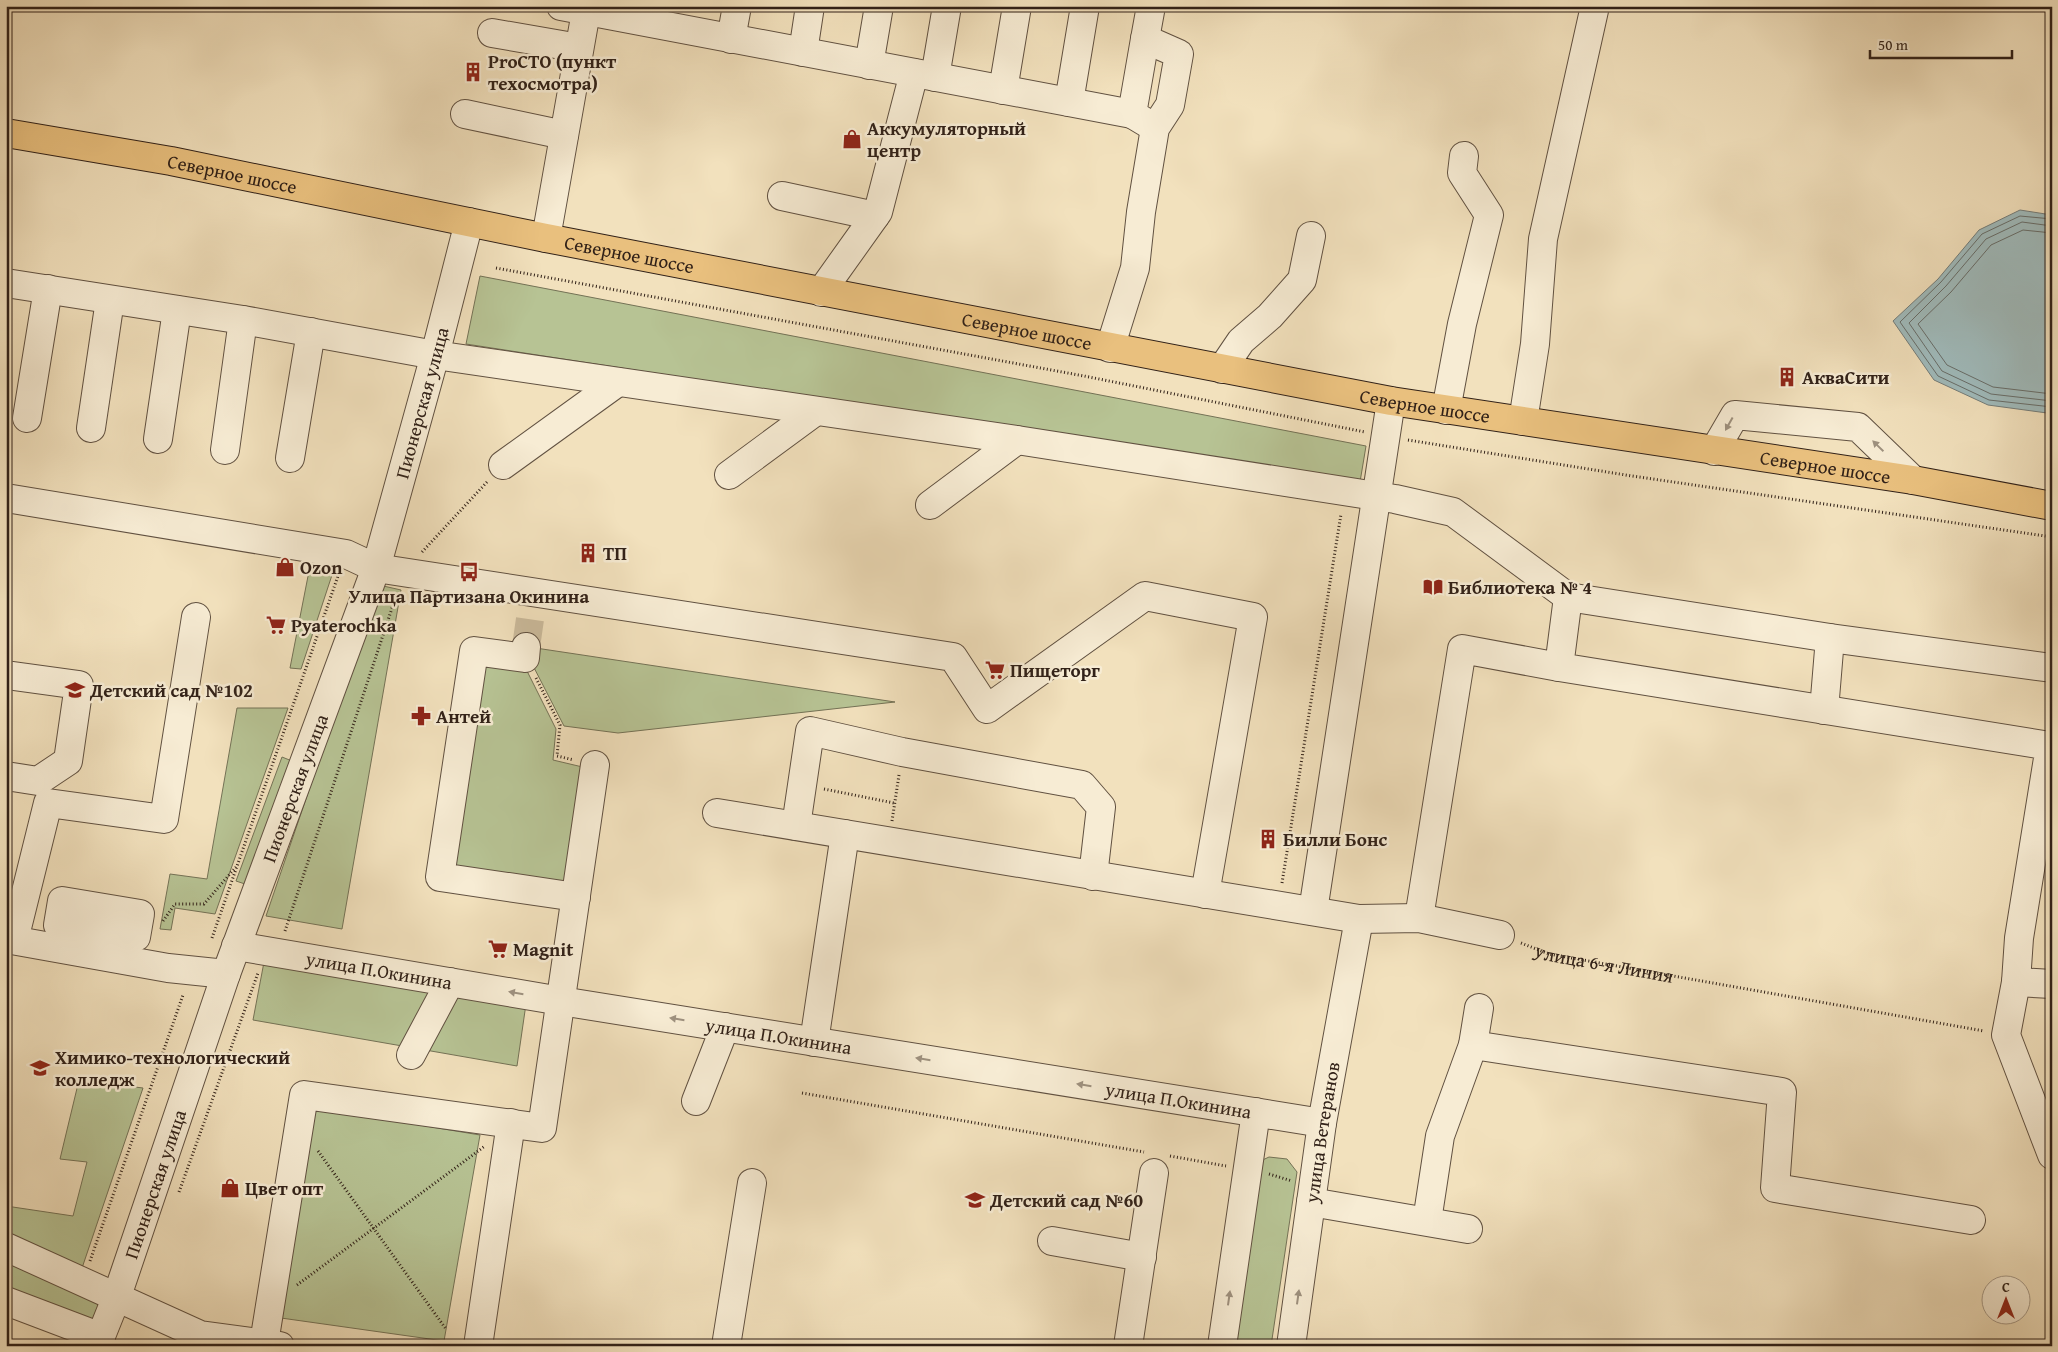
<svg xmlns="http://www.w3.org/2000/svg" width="2058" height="1352" font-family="'Gentium Book Plus',serif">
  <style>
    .green { fill: #b7c394; stroke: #747256 }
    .water { fill: #a0bbbc; stroke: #747d7a }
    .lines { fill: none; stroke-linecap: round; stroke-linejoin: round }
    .shore { stroke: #686e6a; stroke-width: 1 }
    .minor-tunnel { stroke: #cbbb9c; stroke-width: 28; stroke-dasharray: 28 14; stroke-linecap: butt }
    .minor-casing { stroke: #615141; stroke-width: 30 }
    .major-casing { stroke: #312118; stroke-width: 30 }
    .path { stroke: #312118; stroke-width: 3; stroke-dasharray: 1 2.5; stroke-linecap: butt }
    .minor { stroke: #f7ecd4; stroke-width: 28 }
    .major { stroke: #e9c07e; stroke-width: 28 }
    .oneway { fill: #9e917f }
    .labels { text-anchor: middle; stroke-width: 5; stroke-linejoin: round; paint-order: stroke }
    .poi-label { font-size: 19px; font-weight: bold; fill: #312118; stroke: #f7ecd4; text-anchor: start }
    .street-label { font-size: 19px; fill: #312118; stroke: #f7ecd4 }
  </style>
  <rect width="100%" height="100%" fill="#f2e1bd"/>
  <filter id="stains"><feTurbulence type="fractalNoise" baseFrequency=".004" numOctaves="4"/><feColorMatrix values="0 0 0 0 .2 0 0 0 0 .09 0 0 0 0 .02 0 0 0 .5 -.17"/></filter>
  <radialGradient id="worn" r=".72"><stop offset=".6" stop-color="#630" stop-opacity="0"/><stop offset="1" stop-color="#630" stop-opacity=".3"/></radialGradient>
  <g class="green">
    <polygon points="480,276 1366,446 1360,482 466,344"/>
    <polygon points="310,566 333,572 301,669 290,668"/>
    <polygon points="379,585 401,590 342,929 266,916"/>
    <polygon points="529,647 895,702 618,733 564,726 528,656"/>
    <polygon points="477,654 522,661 556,729 553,760 591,769 573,893 444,874"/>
    <polygon points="237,708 288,708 215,914 175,908 171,930 160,929 170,874 207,879"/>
    <polygon points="282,757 297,763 251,886 236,881"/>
    <polygon points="264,962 526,1004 517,1066 253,1020"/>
    <polygon points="79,1080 143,1088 81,1271 6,1239 6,1206 73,1216 87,1162 60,1159"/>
    <polygon points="311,1107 480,1135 444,1341 281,1318"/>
    <polygon points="1269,1157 1287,1159 1297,1172 1271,1346 1227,1346 1254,1164"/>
    <polygon points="6,1257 104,1299 94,1326 6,1293"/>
  </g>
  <polygon class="water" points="2020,210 2052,215 2052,412 2047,413 1988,405 1934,380 1893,321 1938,279 1979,230"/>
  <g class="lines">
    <g class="shore">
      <polyline points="2052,219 2020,216 1982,234 1941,282 1900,322 1938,376 1989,400 2052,407"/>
      <polyline points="2052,226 2022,222 1986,239 1946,286 1909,323 1942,371 1991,394 2052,401"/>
      <polyline points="2052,233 2023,230 1991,245 1951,292 1918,324 1947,365 1993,387 2052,394"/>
    </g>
    <polyline class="minor-tunnel" points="526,647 532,605"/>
    <defs>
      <g id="minor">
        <polyline points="561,6 1132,114"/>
        <polyline points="492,33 579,48"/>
        <polyline points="731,39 737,6"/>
        <polyline points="1145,39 1132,114 1147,123"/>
        <polyline points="803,52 810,6"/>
        <polyline points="869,65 879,6"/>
        <polyline points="935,77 947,6"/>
        <polyline points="1003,90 1017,6"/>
        <polyline points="1069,102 1085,6"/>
        <polyline points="465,114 564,135"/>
        <polyline points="782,196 875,216"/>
        <polyline points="546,238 587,6"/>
        <polyline points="6,283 243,320 435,355 1017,440 1395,499 1453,512 1568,597 1559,667 2050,746 2019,938 2016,982 2006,1035 2052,1155"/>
        <polyline points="821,292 878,212 914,73"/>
        <polyline points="1110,348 1135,268 1141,212 1155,128 1170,105 1179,54 1145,39 1151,6"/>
        <polyline points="1222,369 1241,341 1270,316 1302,280 1311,236"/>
        <polyline points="1446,410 1462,324 1489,215 1462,173 1464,156"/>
        <polyline points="27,418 48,289"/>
        <polyline points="1523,421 1535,344 1543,239 1595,6"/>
        <polyline points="91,428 110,300"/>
        <polyline points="158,439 177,310"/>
        <polyline points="225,450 243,320"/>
        <polyline points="1714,451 1735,415 1858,427 1913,480"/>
        <polyline points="290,458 311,332"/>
        <polyline points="503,465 618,382"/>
        <polyline points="729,475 816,411"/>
        <polyline points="6,498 346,554 376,568 953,657 987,709 1145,596 1253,617 1205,894"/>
        <polyline points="930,505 1017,440"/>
        <polyline points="1568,597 1830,638 1824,710"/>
        <polyline points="1830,638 2052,668"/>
        <polyline points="526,647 525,658 474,651 440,877 576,897"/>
        <polyline points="6,675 79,685 68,761 38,781 6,776"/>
        <polyline points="717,813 1359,919 1419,918 1500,935"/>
        <polyline points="796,826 810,731 902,752 1082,785 1101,807 1093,876"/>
        <polygon points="62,901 140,914 136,937 58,925"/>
        <polyline points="1313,911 1391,401"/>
        <polyline points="1419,918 1462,649 1559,667"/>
        <polyline points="6,939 168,968 226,974"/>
        <polyline points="14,940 48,803 164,819 196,617"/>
        <path id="s2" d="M 236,946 L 561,1001 L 1322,1123"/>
        <polyline points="2016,982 2052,984"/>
        <polyline points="814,1042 845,834"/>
        <polyline points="1473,1045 1782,1092 1775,1188 1971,1220"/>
        <polyline points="411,1055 450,982"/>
        <polyline points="696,1101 725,1027"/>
        <polyline points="1311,1202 1468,1229"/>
        <polyline points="1427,1221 1440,1136 1473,1045 1479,1008"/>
        <polyline points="1052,1241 1142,1257"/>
        <polyline points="6,1247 200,1335 280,1346"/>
        <polyline points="6,1301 101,1337"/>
        <polyline points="264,1343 304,1095 542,1128 595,765"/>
        <path id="s3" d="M 97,1346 L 117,1296 L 226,974 L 376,568 L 435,355 L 469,222"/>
        <polyline points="478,1346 511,1123"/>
        <polyline points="726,1346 752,1183"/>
        <polyline points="1128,1346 1154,1173"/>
        <polyline points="1222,1346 1256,1112"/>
        <path id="s4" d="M 1291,1346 L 1322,1123 L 1359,919"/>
      </g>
      <g id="major">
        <path id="s5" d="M 6,133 L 171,161 L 546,238 L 1391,401 L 1913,480 L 2052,506"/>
      </g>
    </defs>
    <use href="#minor" class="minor-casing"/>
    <use href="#major" class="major-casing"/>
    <g class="path">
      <polyline points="496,268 1084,376 1365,432"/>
      <polyline points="1408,440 1632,476 2052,537"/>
      <polyline points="422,552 487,482"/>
      <polyline points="536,678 560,725 557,756 574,760"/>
      <polyline points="824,789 894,803"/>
      <polyline points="892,821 899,775"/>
      <polyline points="1282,883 1341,514"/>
      <polyline points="163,921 175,904 204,904 236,867"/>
      <polyline points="285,931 397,593"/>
      <polyline points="212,938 338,576"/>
      <path id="s1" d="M 1521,943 L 1549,954 L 1984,1031"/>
      <polyline points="802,1093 1144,1152"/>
      <polyline points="318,1151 446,1329"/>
      <polyline points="1170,1156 1226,1166"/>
      <polyline points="1269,1174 1292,1181"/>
      <polyline points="179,1192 258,973"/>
      <polyline points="90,1261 183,995"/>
      <polyline points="297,1285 485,1146"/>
    </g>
    <use href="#minor" class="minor"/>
    <use href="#major" class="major"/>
  </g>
  <defs><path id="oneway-solid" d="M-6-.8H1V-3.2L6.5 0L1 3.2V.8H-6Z" transform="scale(1.25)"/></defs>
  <g class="oneway">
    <use href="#oneway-solid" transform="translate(1729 424) rotate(119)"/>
    <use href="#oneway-solid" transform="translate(1878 446) rotate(-136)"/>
    <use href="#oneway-solid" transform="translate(516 993) rotate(-170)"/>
    <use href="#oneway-solid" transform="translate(677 1019) rotate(-171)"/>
    <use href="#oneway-solid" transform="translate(923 1059) rotate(-171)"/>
    <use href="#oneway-solid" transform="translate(1084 1085) rotate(-171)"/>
    <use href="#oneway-solid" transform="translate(1298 1297) rotate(-82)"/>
    <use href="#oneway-solid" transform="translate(1229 1298) rotate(-82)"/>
  </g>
  <defs>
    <symbol id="building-bare" viewBox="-9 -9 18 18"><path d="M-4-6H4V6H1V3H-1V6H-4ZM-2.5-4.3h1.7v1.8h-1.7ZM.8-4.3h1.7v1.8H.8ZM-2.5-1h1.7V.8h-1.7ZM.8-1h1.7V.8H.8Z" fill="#8f2418" stroke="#f7ecd4" stroke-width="2.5" paint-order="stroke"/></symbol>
    <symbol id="shop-bare" viewBox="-9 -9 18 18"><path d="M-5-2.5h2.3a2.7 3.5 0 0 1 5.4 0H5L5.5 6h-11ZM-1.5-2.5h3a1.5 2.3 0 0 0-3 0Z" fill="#8f2418" stroke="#f7ecd4" stroke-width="2.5" paint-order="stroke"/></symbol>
    <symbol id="bus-bare" viewBox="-9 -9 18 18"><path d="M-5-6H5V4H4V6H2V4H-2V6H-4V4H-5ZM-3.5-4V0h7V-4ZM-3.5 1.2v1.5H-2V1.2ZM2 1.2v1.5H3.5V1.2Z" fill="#8f2418" stroke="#f7ecd4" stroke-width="2.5" paint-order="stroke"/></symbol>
    <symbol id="library-bare" viewBox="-9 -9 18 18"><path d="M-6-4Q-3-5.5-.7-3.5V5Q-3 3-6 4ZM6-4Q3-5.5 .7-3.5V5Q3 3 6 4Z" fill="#8f2418" stroke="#f7ecd4" stroke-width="2.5" paint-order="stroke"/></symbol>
    <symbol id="supermarket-bare" viewBox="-9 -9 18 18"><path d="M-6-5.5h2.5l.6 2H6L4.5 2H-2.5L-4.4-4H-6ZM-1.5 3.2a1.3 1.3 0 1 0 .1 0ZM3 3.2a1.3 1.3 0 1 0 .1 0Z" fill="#8f2418" stroke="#f7ecd4" stroke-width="2.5" paint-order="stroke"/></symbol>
    <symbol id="school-bare" viewBox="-9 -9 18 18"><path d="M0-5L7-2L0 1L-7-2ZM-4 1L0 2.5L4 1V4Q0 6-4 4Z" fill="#8f2418" stroke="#f7ecd4" stroke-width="2.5" paint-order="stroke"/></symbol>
    <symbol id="pharmacy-bare" viewBox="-9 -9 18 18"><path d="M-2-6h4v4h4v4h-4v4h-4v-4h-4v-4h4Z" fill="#8f2418" stroke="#f7ecd4" stroke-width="2.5" paint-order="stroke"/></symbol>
    <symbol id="university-bare" viewBox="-9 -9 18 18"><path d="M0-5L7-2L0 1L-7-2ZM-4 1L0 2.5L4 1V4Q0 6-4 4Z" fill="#8f2418" stroke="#f7ecd4" stroke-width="2.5" paint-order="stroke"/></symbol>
  </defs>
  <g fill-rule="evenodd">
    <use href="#building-bare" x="459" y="58" width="28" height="28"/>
    <use href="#shop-bare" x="838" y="125" width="28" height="28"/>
    <use href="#building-bare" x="1773" y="363" width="28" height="28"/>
    <use href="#building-bare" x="574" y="539" width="28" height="28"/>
    <use href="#shop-bare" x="271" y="553" width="28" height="28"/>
    <use href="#bus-bare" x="455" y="558" width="28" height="28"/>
    <use href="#library-bare" x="1419" y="573" width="28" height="28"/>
    <use href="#supermarket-bare" x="262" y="611" width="28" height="28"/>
    <use href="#supermarket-bare" x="981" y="656" width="28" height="28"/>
    <use href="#school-bare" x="61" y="676" width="28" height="28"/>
    <use href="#pharmacy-bare" x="407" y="702" width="28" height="28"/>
    <use href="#building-bare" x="1254" y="825" width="28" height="28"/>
    <use href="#supermarket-bare" x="484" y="935" width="28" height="28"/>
    <use href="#university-bare" x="26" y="1054" width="28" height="28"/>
    <use href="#shop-bare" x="216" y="1174" width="28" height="28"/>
    <use href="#school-bare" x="961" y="1186" width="28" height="28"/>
  </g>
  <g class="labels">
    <g class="poi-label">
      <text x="488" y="68">ProСТО (пункт<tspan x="488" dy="22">техосмотра)</tspan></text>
      <text x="867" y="135">Аккумуляторный<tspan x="867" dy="22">центр</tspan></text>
      <text x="1802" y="384">АкваСити</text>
      <text x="603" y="560">ТП</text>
      <text x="300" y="574">Ozon</text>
      <text x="1448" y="594">Библиотека № 4</text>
      <text x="469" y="603" text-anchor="middle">Улица Партизана Окинина</text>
      <text x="291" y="632">Pyaterochka</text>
      <text x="1010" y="677">Пищеторг</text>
      <text x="90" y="697">Детский сад №102</text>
      <text x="436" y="723">Антей</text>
      <text x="1283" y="846">Билли Бонс</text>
      <text x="513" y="956">Magnit</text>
      <text x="55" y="1064">Химико-технологический<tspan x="55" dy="22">колледж</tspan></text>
      <text x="245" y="1195">Цвет опт</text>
      <text x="990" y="1207">Детский сад №60</text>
    </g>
    <g class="street-label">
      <text dy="7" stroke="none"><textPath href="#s5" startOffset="230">Северное шоссе</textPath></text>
      <text dy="7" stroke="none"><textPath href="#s5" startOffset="635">Северное шоссе</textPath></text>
      <text dy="7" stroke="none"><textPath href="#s5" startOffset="1040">Северное шоссе</textPath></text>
      <text dy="7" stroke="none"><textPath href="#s3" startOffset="998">Пионерская улица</textPath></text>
      <text dy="7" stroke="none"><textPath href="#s5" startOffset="1445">Северное шоссе</textPath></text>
      <text dy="7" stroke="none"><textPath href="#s5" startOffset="1850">Северное шоссе</textPath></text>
      <text dy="7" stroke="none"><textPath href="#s3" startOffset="592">Пионерская улица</textPath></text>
      <text dy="7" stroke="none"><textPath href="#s1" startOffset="86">улица 6-я Линия</textPath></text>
      <text dy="7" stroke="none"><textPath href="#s2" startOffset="145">улица П.Окинина</textPath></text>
      <text dy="7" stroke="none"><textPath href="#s2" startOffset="550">улица П.Окинина</textPath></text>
      <text dy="7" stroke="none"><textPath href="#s2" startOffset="955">улица П.Окинина</textPath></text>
      <text dy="7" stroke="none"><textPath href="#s4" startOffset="216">улица Ветеранов</textPath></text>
      <text dy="7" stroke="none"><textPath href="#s3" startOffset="172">Пионерская улица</textPath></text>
    </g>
  </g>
  <rect width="2058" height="1352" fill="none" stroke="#f2e1bd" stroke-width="25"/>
  <rect x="8" y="8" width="2043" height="1337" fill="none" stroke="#312118" stroke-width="2.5"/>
  <rect x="12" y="12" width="2033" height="1327" fill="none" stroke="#312118"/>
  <g transform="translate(2006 1300)"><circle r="24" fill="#f7ecd4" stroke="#a89b89"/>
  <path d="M0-4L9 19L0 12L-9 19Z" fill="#8f2418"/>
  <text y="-8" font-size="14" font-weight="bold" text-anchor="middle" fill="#312118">С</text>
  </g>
  <path d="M1870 50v8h142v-8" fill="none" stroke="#312118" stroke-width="2.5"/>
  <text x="1878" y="50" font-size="15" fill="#312118" stroke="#f7ecd4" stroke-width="4" paint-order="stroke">50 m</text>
  <rect width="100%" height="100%" filter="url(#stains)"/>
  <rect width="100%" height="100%" fill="url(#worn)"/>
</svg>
